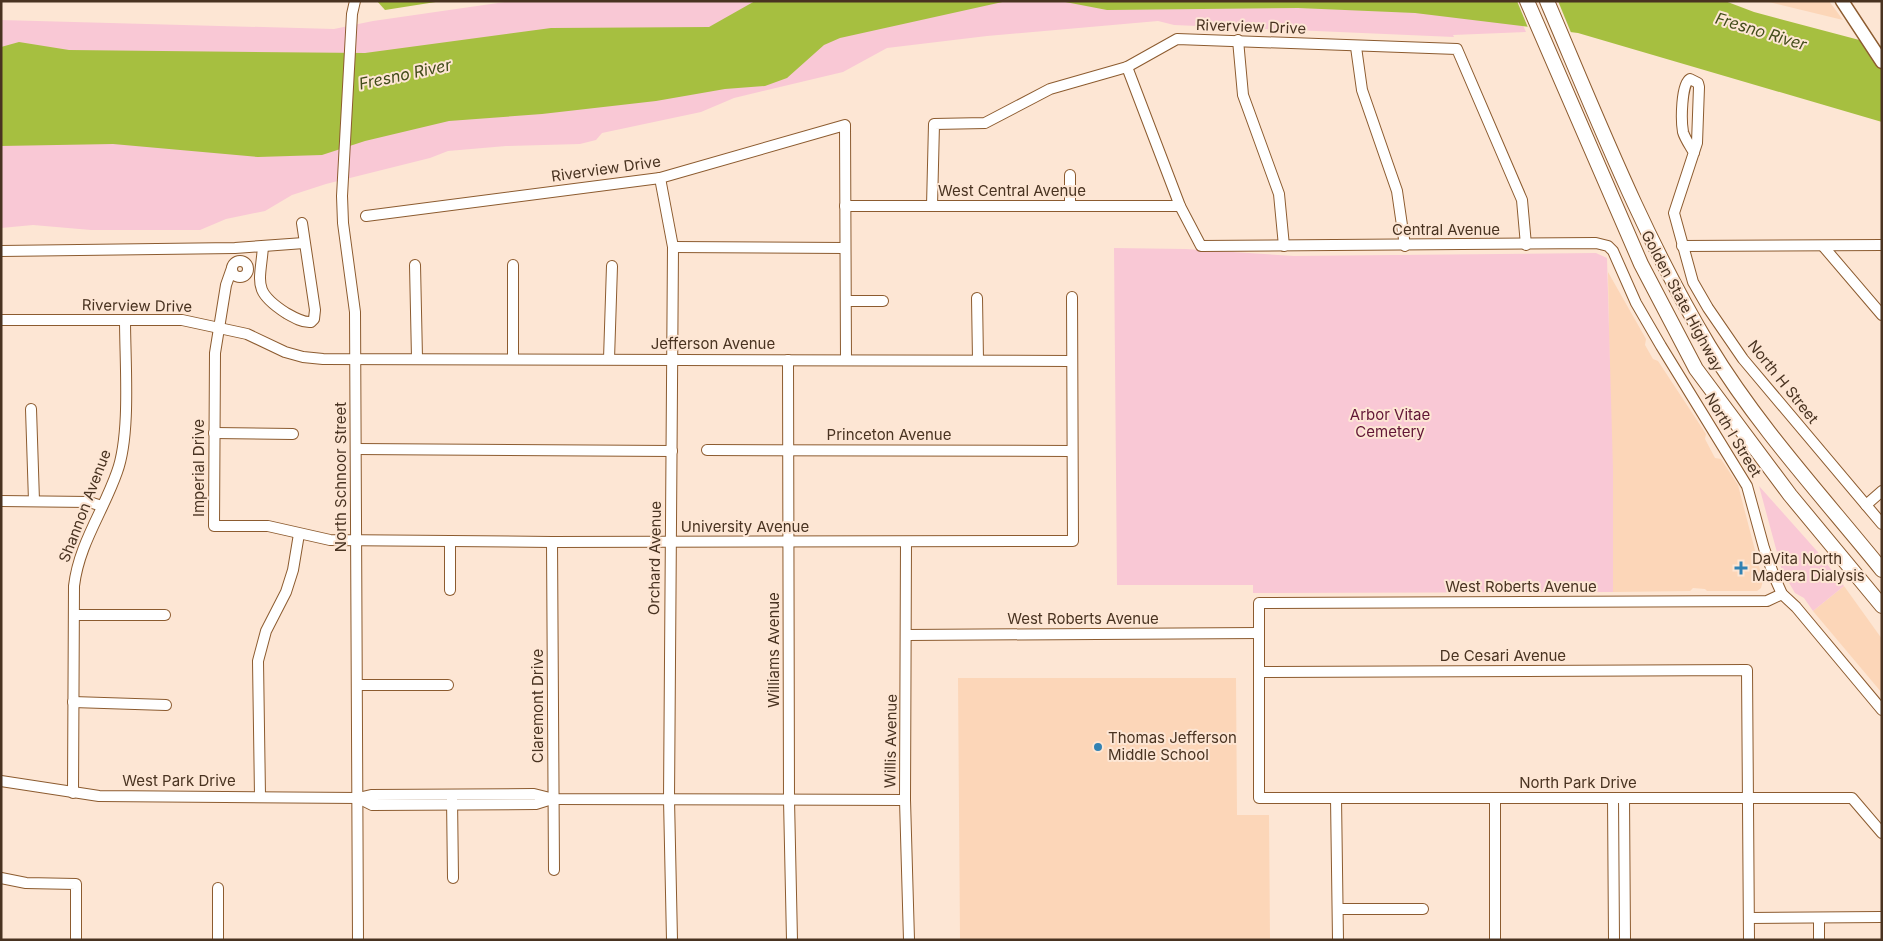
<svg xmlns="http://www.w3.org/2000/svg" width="1883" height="941" font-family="Inter,sans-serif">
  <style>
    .built { fill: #fcd6b8 }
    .green { fill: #f9c8d5 }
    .water { fill: #a6bf40 }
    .pier { fill: #fde6d4 }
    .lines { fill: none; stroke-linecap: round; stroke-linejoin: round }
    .minor-casing { stroke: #8c5b2f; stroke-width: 12 }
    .major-casing { stroke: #8c5b2f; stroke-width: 15 }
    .highway-casing { stroke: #8c5b2f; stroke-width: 16 }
    .minor { stroke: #fff; stroke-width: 10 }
    .major { stroke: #fff; stroke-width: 12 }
    .highway { stroke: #fff; stroke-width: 14 }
    .poi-dot { fill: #3282b3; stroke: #fde6d4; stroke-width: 2 }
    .labels { text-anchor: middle; stroke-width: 4; stroke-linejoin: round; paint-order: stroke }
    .street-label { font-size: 15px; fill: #493321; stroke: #fde6d4 }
    .park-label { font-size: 15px; fill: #611635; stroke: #fde6d4 }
    .poi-label { font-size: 15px; fill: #493321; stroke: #fde6d4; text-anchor: start }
    .water-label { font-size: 16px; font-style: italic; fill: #424c1a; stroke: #fde6d4 }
  </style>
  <rect width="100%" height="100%" fill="#fde6d4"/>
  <g class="built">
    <polygon points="1765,1 1829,1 1843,20"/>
    <polygon points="1608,272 1646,339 1645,345 1653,359 1658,361 1706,434 1705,439 1715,458 1721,459 1738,485 1763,581 1761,588 1757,591 1707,591 1705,589 1693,588 1690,591 1613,592"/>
    <polygon points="1844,586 1882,639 1882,693 1813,611"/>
    <polygon points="958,678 1236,678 1237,815 1269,815 1270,940 960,940"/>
  </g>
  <g class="green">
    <polygon points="512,1 1512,1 1526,32 1453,35 1454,37 1174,25 1158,21 987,36 887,48 843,72 734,98 701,112 602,133 596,140 580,144 506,146 448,151 430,158 326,184 292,195 265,211 226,219 200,230 91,230 33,225 1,228 1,20 334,29 373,21"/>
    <polygon points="1114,248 1186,249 1294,256 1596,253 1607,258 1613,469 1613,592 1253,593 1253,585 1117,585"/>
    <polygon points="1759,486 1817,551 1844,586 1813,611 1804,598 1795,593 1782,571"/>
  </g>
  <g class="water">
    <polygon points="377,1 442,1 385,10"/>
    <polygon points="755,1 1007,1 840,38 824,45 787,78 765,86 725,89 656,101 542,114 449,121 365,141 322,155 258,157 113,144 1,146 1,47 19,42 69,50 365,53 551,28 709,27"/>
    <polygon points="1060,1 1725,1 1754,12 1882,46 1882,122 1578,33 1415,13 1298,8 1107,10"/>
  </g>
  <polygon class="pier" points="1517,1 1558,1 1572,35 1529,30"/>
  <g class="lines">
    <defs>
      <g id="minor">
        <polyline points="355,1 352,14 342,196 343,223 355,312 358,940"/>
        <polyline points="1238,40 1243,95 1279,194 1284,246"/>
        <polyline points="1356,47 1362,90 1397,191 1405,246"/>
        <polyline points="1127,67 1180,206 1201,246 1596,243 1608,246 1613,251 1636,303 1661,346 1747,486 1764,548 1774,576 1782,594 1796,607 1882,710"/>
        <path d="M 1694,153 C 1691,147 1685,139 1683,132 C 1681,121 1681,84 1690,79 L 1698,83 L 1699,87 L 1697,143 L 1674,213 L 1693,282 L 1708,308 L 1743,359 L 1882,524"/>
        <polyline points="660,178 673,247 669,799 672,940"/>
        <polyline points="845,206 1180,206"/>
        <polyline points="932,206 934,124 985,123 1050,89 1127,67 1177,39 1457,49 1522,200 1526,245"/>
        <polyline points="1070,206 1070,175"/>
        <polyline points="366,216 660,178 845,125 846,360"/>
        <polyline points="1682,246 1882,245"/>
        <polyline points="1823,246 1882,315"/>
        <path d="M 263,247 C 260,283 252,291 286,313 C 293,317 303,323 311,322 L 314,319 L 315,310 L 302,223"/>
        <polyline points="673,247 845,248"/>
        <polyline points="1,251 235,248 304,243"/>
        <circle cx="240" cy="269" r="8"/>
        <polyline points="415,265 417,358"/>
        <polyline points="232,268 226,285 215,353 214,526 268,526 330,540 552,542 1073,541 1072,297"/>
        <polyline points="977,298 978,360"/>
        <polyline points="846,301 883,301"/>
        <polyline points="1,320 182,320 247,334 285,352 303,357 323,359 1071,361"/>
        <polyline points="513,359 513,265"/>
        <polyline points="609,359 612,266"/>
        <polyline points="788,360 789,800 792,940"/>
        <polyline points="31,409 34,501"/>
        <polyline points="214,433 293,434"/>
        <polyline points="356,449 672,451"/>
        <polyline points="707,450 1072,451"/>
        <polyline points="1,501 89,502 102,506"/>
        <polyline points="1866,505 1882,491"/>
        <polyline points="450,541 450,590"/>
        <polyline points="552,542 554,870"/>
        <polyline points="906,542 905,800 909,940"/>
        <polyline points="1782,594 1767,601 1259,603 1259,798 1852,798 1882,833"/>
        <polyline points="74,615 165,615"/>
        <polyline points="907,635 1259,633"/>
        <polyline points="1259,672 1747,670 1749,940"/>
        <polyline points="357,685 448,685"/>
        <polyline points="73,702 166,705"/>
        <polyline points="1,781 99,796 358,798 371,795 534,794 554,799 905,800"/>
        <path d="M 73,793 L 74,586 C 79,544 103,512 117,472 C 131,434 125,363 125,320"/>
        <polyline points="260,796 258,661 266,631 286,592 293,570 299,534"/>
        <polyline points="358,798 372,805 536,804 552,799"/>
        <polyline points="452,798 453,878"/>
        <polyline points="1336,798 1338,940"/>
        <polyline points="1495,798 1495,940"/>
        <polyline points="1613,798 1614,940"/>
        <polyline points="1624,798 1625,940"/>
        <polyline points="1,878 26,883 76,884 76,940"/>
        <polyline points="1338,909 1423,909"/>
        <polyline points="1749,918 1882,917"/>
        <polyline points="218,940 218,888"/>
        <polyline points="1819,940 1819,918"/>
      </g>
      <polyline id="major" points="1842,1 1882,62"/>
      <g id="highway">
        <polyline points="1527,1 1641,264 1696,369 1790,495 1882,606"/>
        <path d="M 1547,1 C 1597,118 1644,238 1709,346 C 1758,427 1823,497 1882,570"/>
      </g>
    </defs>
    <use href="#minor" class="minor-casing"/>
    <use href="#major" class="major-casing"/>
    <use href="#highway" class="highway-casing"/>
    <use href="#minor" class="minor"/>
    <use href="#major" class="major"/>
    <use href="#highway" class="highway"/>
  </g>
  <g class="poi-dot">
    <path d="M1738.5 560.5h5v5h5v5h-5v5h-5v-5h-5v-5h5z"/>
    <circle cx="1098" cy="747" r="5"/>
  </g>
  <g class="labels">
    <g class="street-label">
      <text transform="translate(1251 27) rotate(2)" y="5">Riverview Drive</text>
      <text transform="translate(606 169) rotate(-8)" y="5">Riverview Drive</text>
      <text x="1012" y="196">West Central Avenue</text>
      <text x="1446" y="235">Central Avenue</text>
      <text transform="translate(1682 301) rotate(62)" y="5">Golden State Highway</text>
      <text transform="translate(137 306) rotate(1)" y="5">Riverview Drive</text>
      <text x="713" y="349">Jefferson Avenue</text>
      <text transform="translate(1783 382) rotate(51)" y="5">North H Street</text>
      <text x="889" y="440">Princeton Avenue</text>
      <text transform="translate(1733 435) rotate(59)" y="5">North I Street</text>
      <text transform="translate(199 468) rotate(-90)" y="5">Imperial Drive</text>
      <text transform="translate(341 477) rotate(-90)" y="5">North Schnoor Street</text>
      <text transform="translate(85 506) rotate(-69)" y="5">Shannon Avenue</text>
      <text x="745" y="532">University Avenue</text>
      <text transform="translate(655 558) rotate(-89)" y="5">Orchard Avenue</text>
      <text x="1521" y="592">West Roberts Avenue</text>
      <text x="1083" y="624">West Roberts Avenue</text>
      <text transform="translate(774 650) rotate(-90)" y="5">Williams Avenue</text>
      <text x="1503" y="661">De Cesari Avenue</text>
      <text transform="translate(538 706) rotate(-90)" y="5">Claremont Drive</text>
      <text transform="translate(891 741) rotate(-89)" y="5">Willis Avenue</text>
      <text x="179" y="786">West Park Drive</text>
      <text x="1578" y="788">North Park Drive</text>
    </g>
    <g class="park-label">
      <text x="1390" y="420">Arbor Vitae<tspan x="1390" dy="17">Cemetery</tspan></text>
    </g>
    <g class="poi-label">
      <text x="1752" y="564">DaVita North<tspan x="1752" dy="17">Madera Dialysis</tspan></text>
      <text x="1108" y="743">Thomas Jefferson<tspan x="1108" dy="17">Middle School</tspan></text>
    </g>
    <g class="water-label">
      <text transform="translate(1761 31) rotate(17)" y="6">Fresno River</text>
      <text transform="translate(405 74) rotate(-12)" y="6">Fresno River</text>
    </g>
  </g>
  <rect width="1883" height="941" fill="none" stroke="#493321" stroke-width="5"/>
</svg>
